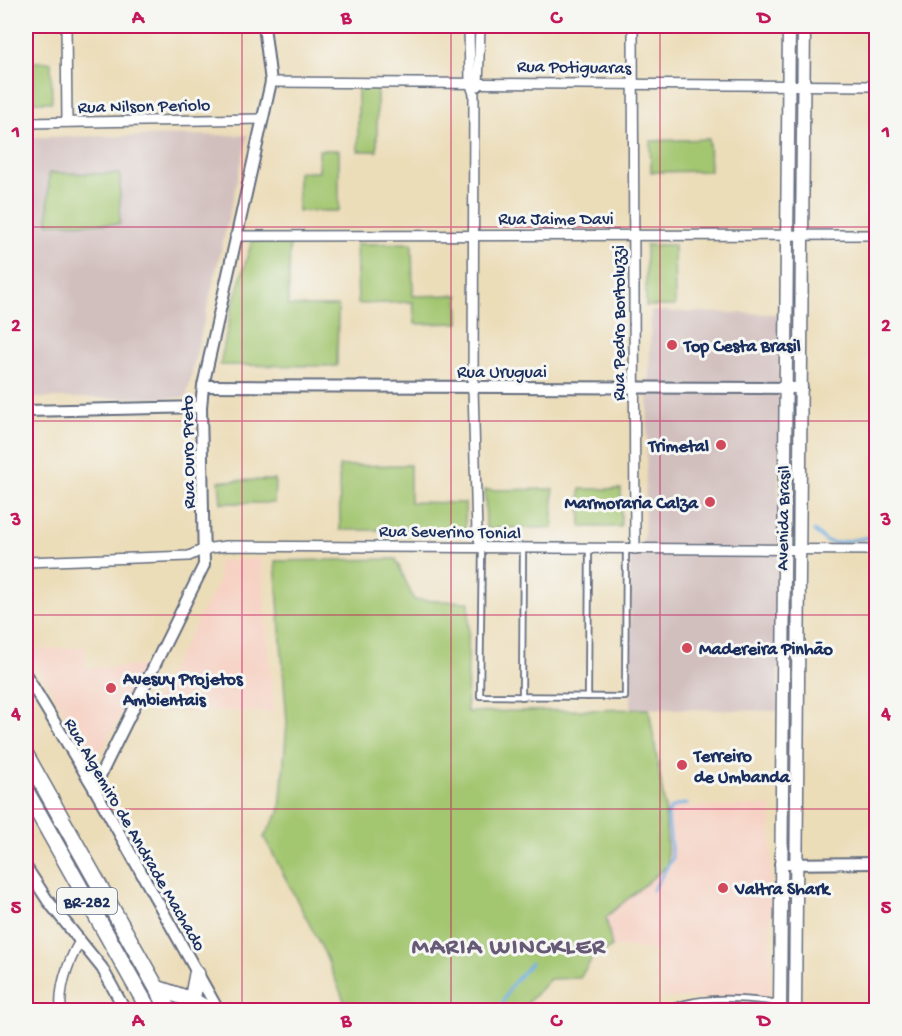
<svg xmlns="http://www.w3.org/2000/svg" width="902" height="1036" font-family="'Gochi Hand',sans-serif">
  <style>
    .built { fill: #f6d2c4 }
    .industrial { fill: #d1bfbe }
    .green { fill: #a3c670; stroke: #5f7a67; stroke-width: 1.5 }
    .lines { fill: none; stroke-linecap: round; stroke-linejoin: round }
    .stream { stroke: #71aee3; stroke-width: 3 }
    .service-casing { stroke: #646c7e; stroke-width: 8 }
    .minor-casing { stroke: #646c7e; stroke-width: 12 }
    .tertiary-casing { stroke: #646c7e; stroke-width: 14 }
    .secondary-casing { stroke: #646c7e; stroke-width: 15 }
    .trunk-casing { stroke: #646c7e; stroke-width: 18 }
    .service { stroke: #fff; stroke-width: 4.5 }
    .minor { stroke: #fff; stroke-width: 9 }
    .tertiary { stroke: #fff; stroke-width: 10 }
    .secondary { stroke: #fff; stroke-width: 12 }
    .trunk { stroke: #fff; stroke-width: 15 }
    .grid { fill: none; stroke: #c2185b; stroke-width: 1.5; stroke-opacity: 0.55 }
    .poi-dot { fill: #d1495b; stroke: #f6f6f2; stroke-width: 2 }
    .labels { text-anchor: middle; stroke-width: 6; stroke-linejoin: round; paint-order: stroke }
    .shield { fill: #f6f6f2; stroke: #5d6b8a; stroke-width: 1.5 }
    .shield-label { font-size: 16px; font-weight: bold; fill: #1b2f5e }
    .street-label { font-size: 18px; fill: #1b2f5e; stroke: #f6f6f2 }
    .poi-label { font-size: 18px; font-weight: bold; fill: #1b2f5e; stroke: #f6f6f2; text-anchor: start }
    .district-label { font-size: 24px; font-weight: bold; letter-spacing: 1.5px; fill: #675a76; stroke: #f6f6f2 }
    .neatline { fill: none; stroke: #c2185b; stroke-width: 2 }
    .grid-label { font-size: 20px; text-anchor: middle; font-weight: bold; fill: #c2185b }
  </style>
  <rect width="100%" height="100%" fill="#f6f6f2"/>
  <filter id="ink" filterUnits="userSpaceOnUse"><feTurbulence type="fractalNoise" baseFrequency=".0167" numOctaves="2"/><feDisplacementMap in="SourceGraphic" scale="12" xChannelSelector="R" yChannelSelector="G"/><feConvolveMatrix kernelMatrix="1 2 1 2 8 2 1 2 1" color-interpolation-filters="sRGB"/></filter>
  <filter id="wash" filterUnits="userSpaceOnUse"><feTurbulence type="fractalNoise" baseFrequency=".008" numOctaves="4" result="noise"/><feDisplacementMap in="SourceGraphic" scale="24" xChannelSelector="R" yChannelSelector="G"/><feGaussianBlur stdDeviation="1.35" result="paint"/><feColorMatrix in="noise" values="0 0 0 0 0 0 0 0 0 0 0 0 0 0 0 0 0 1.4 0 .05"/><feComposite in="paint" operator="in"/></filter>
  <g filter="url(#wash)">
    <rect width="100%" height="100%" fill="#ecddb9"/>
    <g class="built">
      <polygon points="261,558 274,712 148,711 219,581 218,561"/>
      <polygon points="85,647 86,668 146,666 100,754 89,754 27,650"/>
      <polygon points="771,806 770,999 663,998 658,950 612,947 606,918 668,865 665,807"/>
    </g>
    <g class="industrial">
      <polygon points="248,135 186,398 26,398 26,137"/>
      <polygon points="651,311 779,314 778,711 631,708 630,557 644,539"/>
    </g>
    <g class="green">
      <polygon points="26,62 51,62 52,102 26,102"/>
      <rect x="358" y="87" width="19" height="64"/>
      <polygon points="709,139 710,171 651,172 650,141"/>
      <polygon points="319,150 339,150 339,211 298,211 298,172 319,172"/>
      <polygon points="49,173 120,174 120,224 48,223"/>
      <polygon points="252,241 290,241 288,306 338,306 337,366 220,365 232,307"/>
      <polygon points="412,243 413,296 458,295 459,323 415,324 413,302 358,304 356,244"/>
      <polygon points="646,245 674,245 675,306 646,306"/>
      <polygon points="410,465 410,502 465,503 465,530 340,530 339,466"/>
      <polygon points="275,480 274,503 221,503 219,481"/>
      <polygon points="553,489 553,528 486,528 485,490"/>
      <polygon points="580,489 621,489 621,527 581,527"/>
      <polygon points="396,559 414,600 469,602 467,712 649,709 665,807 668,865 606,917 612,947 593,957 580,978 550,979 521,1010 375,1010 345,1003 324,952 264,837 280,810 287,723 275,561"/>
    </g>
    <g class="lines">
      <g class="stream">
        <polyline points="814,531 826,541 835,543 876,536"/>
        <polyline points="653,890 672,859 668,816 670,809 678,805 687,804"/>
        <polyline points="499,1010 511,986 531,963"/>
      </g>
    </g>
  </g>
  <g filter="url(#ink)">
    <g class="lines">
      <defs>
        <g id="service">
          <polyline points="482,548 480,696 625,697 626,549"/>
          <polyline points="522,697 523,548"/>
          <polyline points="588,697 589,548"/>
          <path d="M 666,1010 C 696,995 739,998 772,1002 L 777,1008"/>
        </g>
        <g id="minor">
          <polyline points="66,26 67,122"/>
          <polyline points="469,26 470,82 474,94 473,388 477,533 482,548"/>
          <polyline points="633,26 635,549"/>
          <polyline points="271,82 876,86"/>
          <polyline points="478,86 480,26"/>
          <polyline points="26,123 263,119"/>
          <polyline points="235,236 876,235"/>
          <polyline points="26,562 189,556 204,549 226,546 876,550"/>
          <path d="M 61,1010 C 59,986 68,962 80,941"/>
        </g>
        <g id="tertiary">
          <polyline points="203,386 802,388"/>
          <polyline points="26,411 201,407"/>
          <polyline points="26,675 94,788 218,1010"/>
          <polyline points="94,788 204,565 201,407 203,386 271,82 264,26"/>
          <polyline points="780,864 876,863"/>
          <polyline points="26,867 48,901 102,968 125,1010"/>
        </g>
        <g id="secondary">
          <polyline points="780,1010 789,26"/>
          <polyline points="795,1010 804,26"/>
        </g>
        <g id="trunk">
          <polyline points="26,755 169,1010"/>
          <polyline points="26,791 149,1010"/>
          <polyline points="157,988 192,1000 209,1010"/>
          <polyline points="192,1000 197,974"/>
        </g>
      </defs>
      <use href="#service" class="service-casing"/>
      <use href="#minor" class="minor-casing"/>
      <use href="#tertiary" class="tertiary-casing"/>
      <use href="#secondary" class="secondary-casing"/>
      <use href="#trunk" class="trunk-casing"/>
      <use href="#service" class="service"/>
      <use href="#minor" class="minor"/>
      <use href="#tertiary" class="tertiary"/>
      <use href="#secondary" class="secondary"/>
      <use href="#trunk" class="trunk"/>
    </g>
  </g>
  <path class="grid" d="M 242,26 L 242,1010M 451,26 L 451,1010M 660,26 L 660,1010M 26,227 L 876,227M 26,421 L 876,421M 26,615 L 876,615M 26,809 L 876,809"/>
  <g class="poi-dot">
    <circle cx="672" cy="345" r="6"/>
    <circle cx="721" cy="445" r="6"/>
    <circle cx="710" cy="502" r="6"/>
    <circle cx="687" cy="648" r="6"/>
    <circle cx="111" cy="688" r="6"/>
    <circle cx="682" cy="765" r="6"/>
    <circle cx="723" cy="888" r="6"/>
  </g>
  <g class="labels">
    <rect class="shield" x="57" y="888" width="60" height="26" rx="4.5"/>
    <g class="shield-label">
      <text x="87" y="907">BR-282</text>
    </g>
    <g class="street-label">
      <text transform="translate(574 66) rotate(1)" y="6">Rua Potiguaras</text>
      <text transform="translate(144 105) rotate(-1)" y="6">Rua Nilson Periolo</text>
      <text x="556" y="224">Rua Jaime Davi</text>
      <text transform="translate(618 323) rotate(-90)" y="6">Rua Pedro Bortoluzzi</text>
      <text x="502" y="377">Rua Uruguai</text>
      <text transform="translate(187 452) rotate(-91)" y="6">Rua Ouro Preto</text>
      <text transform="translate(782 518) rotate(-89)" y="6">Avenida Brasil</text>
      <text transform="translate(450 531) rotate(1)" y="6">Rua Severino Tonial</text>
      <text transform="translate(136 834) rotate(60)" y="6">Rua Algemiro de Andrade Machado</text>
    </g>
    <g class="poi-label">
      <text x="684" y="351">Top Cesta Brasil</text>
      <text x="709" y="451" text-anchor="end">Trimetal</text>
      <text x="698" y="508" text-anchor="end">Marmoraria Calza</text>
      <text x="699" y="654">Madereira Pinhão</text>
      <text x="123" y="684">Avesuy Projetos<tspan x="123" dy="21">Ambientais</tspan></text>
      <text x="694" y="761">Terreiro<tspan x="694" dy="21">de Umbanda</tspan></text>
      <text x="735" y="894">Valtra Shark</text>
    </g>
    <g class="district-label">
      <text x="509" y="953">MARIA WINCKLER</text>
    </g>
  </g>
  <rect width="902" height="1036" fill="none" stroke="#f6f6f2" stroke-width="66"/>
  <rect x="33" y="33" width="836" height="970" class="neatline"/>
  <g class="grid-label">
    <text x="138" y="23">A</text>
    <text x="346" y="23">B</text>
    <text x="556" y="23">C</text>
    <text x="764" y="23">D</text>
    <text x="16" y="137">1</text>
    <text x="886" y="137">1</text>
    <text x="16" y="331">2</text>
    <text x="886" y="331">2</text>
    <text x="16" y="525">3</text>
    <text x="886" y="525">3</text>
    <text x="16" y="719">4</text>
    <text x="886" y="719">4</text>
    <text x="16" y="913">5</text>
    <text x="886" y="913">5</text>
    <text x="138" y="1026">A</text>
    <text x="346" y="1026">B</text>
    <text x="556" y="1026">C</text>
    <text x="764" y="1026">D</text>
  </g>
</svg>
